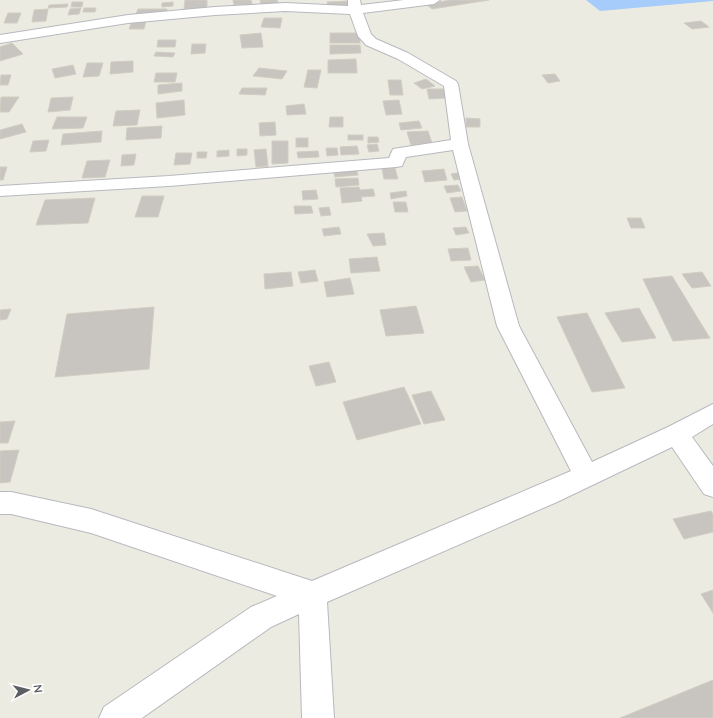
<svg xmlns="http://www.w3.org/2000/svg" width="713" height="718" font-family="Lato,sans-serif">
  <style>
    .water { fill: #a5ccfa }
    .building { fill: #c8c5c0; stroke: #d1cdc1 }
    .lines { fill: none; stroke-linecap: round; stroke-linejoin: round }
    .minor-casing { stroke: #b7b9be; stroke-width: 2 }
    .minor { fill: #fff; fill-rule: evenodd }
  </style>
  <rect width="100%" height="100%" fill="#ecebe2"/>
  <polygon class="water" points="586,0 713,0 713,1 600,11"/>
  <g class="building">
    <polygon points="185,0 207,0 207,8 184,9"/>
    <polygon points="233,0 251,0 252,4 234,5"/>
    <polygon points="260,0 277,0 278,4 261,4"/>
    <polygon points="451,0 489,0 432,9 426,4"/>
    <polygon points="348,1 348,6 328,6 327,2"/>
    <polygon points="72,2 83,2 82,7 71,7"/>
    <polygon points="173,2 173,6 162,7 162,3"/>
    <polygon points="68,4 67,7 48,8 49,5"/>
    <polygon points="81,8 79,14 68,15 70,9"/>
    <polygon points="84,8 96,8 95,12 83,12"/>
    <polygon points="48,9 46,21 32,22 34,10"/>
    <polygon points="138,9 167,9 166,14 136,14"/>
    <polygon points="8,13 21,13 17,23 4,23"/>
    <polygon points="264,18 282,18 280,28 261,27"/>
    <polygon points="132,21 146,21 144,29 129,29"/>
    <polygon points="701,21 709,27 692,29 684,23"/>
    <polygon points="261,33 263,47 242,48 240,35"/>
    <rect x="330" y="33" width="30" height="10"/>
    <polygon points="158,40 176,40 175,47 157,47"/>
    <polygon points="12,43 23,54 0,61 0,47"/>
    <polygon points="192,44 206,44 205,53 191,54"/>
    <polygon points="330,45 360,45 361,53 330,54"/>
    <polygon points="156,52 175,53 173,57 154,56"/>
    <polygon points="356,59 357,73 328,73 328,60"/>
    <polygon points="133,61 133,72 110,74 111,62"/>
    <polygon points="87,63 103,63 99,76 83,77"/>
    <polygon points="73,65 76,74 55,78 52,69"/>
    <polygon points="259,68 287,71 282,79 253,76"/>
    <polygon points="308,70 321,70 317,88 304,87"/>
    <polygon points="156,73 177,73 175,82 154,82"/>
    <polygon points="555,74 560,81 548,83 542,75"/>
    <polygon points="1,75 11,75 8,85 0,85"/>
    <polygon points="426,79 435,86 422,89 414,83"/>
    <polygon points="388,80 401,80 403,95 390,95"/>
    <polygon points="182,83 182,91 158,94 158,85"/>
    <polygon points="242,88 267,88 265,95 239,94"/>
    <polygon points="427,89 445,89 447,98 429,99"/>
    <polygon points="1,97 19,97 9,112 0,112"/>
    <polygon points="73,97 70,110 48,112 51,98"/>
    <polygon points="184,100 185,115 157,118 156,103"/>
    <polygon points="399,100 402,114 386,115 383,101"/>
    <polygon points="304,104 306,114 287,115 286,106"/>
    <polygon points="140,110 137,125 113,126 116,111"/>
    <polygon points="57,117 87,117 83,128 52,129"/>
    <polygon points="330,117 343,117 343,127 329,127"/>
    <polygon points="466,118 480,119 480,127 466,127"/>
    <polygon points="419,121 422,128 401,130 399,123"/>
    <polygon points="275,122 276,135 260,136 259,123"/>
    <polygon points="22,124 26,132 0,139 0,130"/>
    <polygon points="162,126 161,138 126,140 127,128"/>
    <polygon points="102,131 101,142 61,145 63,134"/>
    <polygon points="428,131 432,143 411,145 407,132"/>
    <rect x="348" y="135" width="15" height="5"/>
    <polygon points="368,137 378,137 379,142 368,143"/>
    <rect x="296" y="138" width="12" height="9"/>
    <polygon points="49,140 46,151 30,152 33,141"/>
    <polygon points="272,141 288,141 288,163 272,164"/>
    <polygon points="377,144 379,151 369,152 367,145"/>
    <polygon points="357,146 359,154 341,155 340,147"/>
    <polygon points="326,148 337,148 338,155 327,156"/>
    <polygon points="237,149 247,149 247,155 237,156"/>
    <polygon points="266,149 268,166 256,167 254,150"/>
    <polygon points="229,150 229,156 217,157 217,151"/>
    <polygon points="318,151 319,157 298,158 297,152"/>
    <polygon points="197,152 207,152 206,158 197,158"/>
    <polygon points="176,153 192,153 190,164 174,165"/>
    <polygon points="136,154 134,165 121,166 122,155"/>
    <polygon points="110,160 105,177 82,178 87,161"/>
    <polygon points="0,167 7,167 3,180 0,180"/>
    <polygon points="356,168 358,175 335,177 333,170"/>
    <polygon points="382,168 395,168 398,179 384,179"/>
    <polygon points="444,169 447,180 425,182 422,171"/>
    <polygon points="463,172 466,178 454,180 451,174"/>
    <polygon points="358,178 359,185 336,187 335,179"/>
    <polygon points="458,185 461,191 447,193 444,186"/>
    <polygon points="359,187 360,190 373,189 375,196 361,197 362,201 342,203 340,188"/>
    <polygon points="316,190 318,199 303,200 302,191"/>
    <polygon points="406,191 407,196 391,199 390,193"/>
    <polygon points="142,196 164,196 158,217 135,217"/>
    <polygon points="462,197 467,211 455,212 450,198"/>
    <polygon points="95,198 88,223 36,225 45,200"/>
    <polygon points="393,202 406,202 408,212 395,212"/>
    <polygon points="294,206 311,206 313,213 295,214"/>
    <polygon points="329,207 331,215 321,216 319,208"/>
    <polygon points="627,218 641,218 645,228 631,228"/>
    <polygon points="339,227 341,234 324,236 322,229"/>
    <polygon points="466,227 469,233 456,235 453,228"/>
    <polygon points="384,233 386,245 373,246 367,234"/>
    <polygon points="468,248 471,260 451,261 448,249"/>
    <polygon points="377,257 380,271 351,273 349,259"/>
    <polygon points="478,266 485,280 471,282 464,267"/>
    <polygon points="315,270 318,281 301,283 298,272"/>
    <polygon points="291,272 293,286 265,289 264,274"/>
    <polygon points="702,272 711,286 692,288 682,274"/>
    <polygon points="672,276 708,335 710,338 673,341 643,279"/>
    <polygon points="350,278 354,294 327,297 324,282"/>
    <polygon points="416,306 424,333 386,336 380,310"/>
    <polygon points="154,307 149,369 55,377 67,314"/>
    <polygon points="639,308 656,338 622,342 605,313"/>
    <polygon points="11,309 7,319 0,320 0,310"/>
    <polygon points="587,313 625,388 592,392 557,317"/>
    <polygon points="329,362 336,382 316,386 309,366"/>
    <polygon points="404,387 421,424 357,440 343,402"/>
    <polygon points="431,391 445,420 424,424 412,395"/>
    <polygon points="15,421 8,443 0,443 0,422"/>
    <polygon points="19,450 10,482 0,483 0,451"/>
    <polygon points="711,511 713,514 713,532 684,539 673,519"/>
    <polygon points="713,590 713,613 701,594"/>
    <polygon points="713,680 713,718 620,718"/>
  </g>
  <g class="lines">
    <defs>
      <polygon id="minor" points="348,0 360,0 361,5 404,0 440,0 434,4 363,13 371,34 376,39 408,53 456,81 458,84 468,144 519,326 592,462 668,427 713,404 713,424 692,437 713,466 713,497 704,494 672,447 557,502 327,602 334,718 302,718 299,614 271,627 142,718 99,718 104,707 251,607 277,596 91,533 11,514 0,514 0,492 11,492 91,509 312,581 571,471 497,326 453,150 406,157 402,166 396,167 169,186 0,196 0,186 169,176 389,158 393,149 451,140 444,86 398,59 366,45 358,36 350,14 285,11 215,15 128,23 0,43 0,35 128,15 215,7 285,3 348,6"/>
    </defs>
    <use href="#minor" class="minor-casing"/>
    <use href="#minor" class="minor"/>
  </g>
  <g transform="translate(28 690) rotate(83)" stroke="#ffffff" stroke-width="3" paint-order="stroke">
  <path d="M0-3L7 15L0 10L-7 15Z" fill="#5a5d62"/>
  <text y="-6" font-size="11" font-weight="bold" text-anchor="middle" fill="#5a5d62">N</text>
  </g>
</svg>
